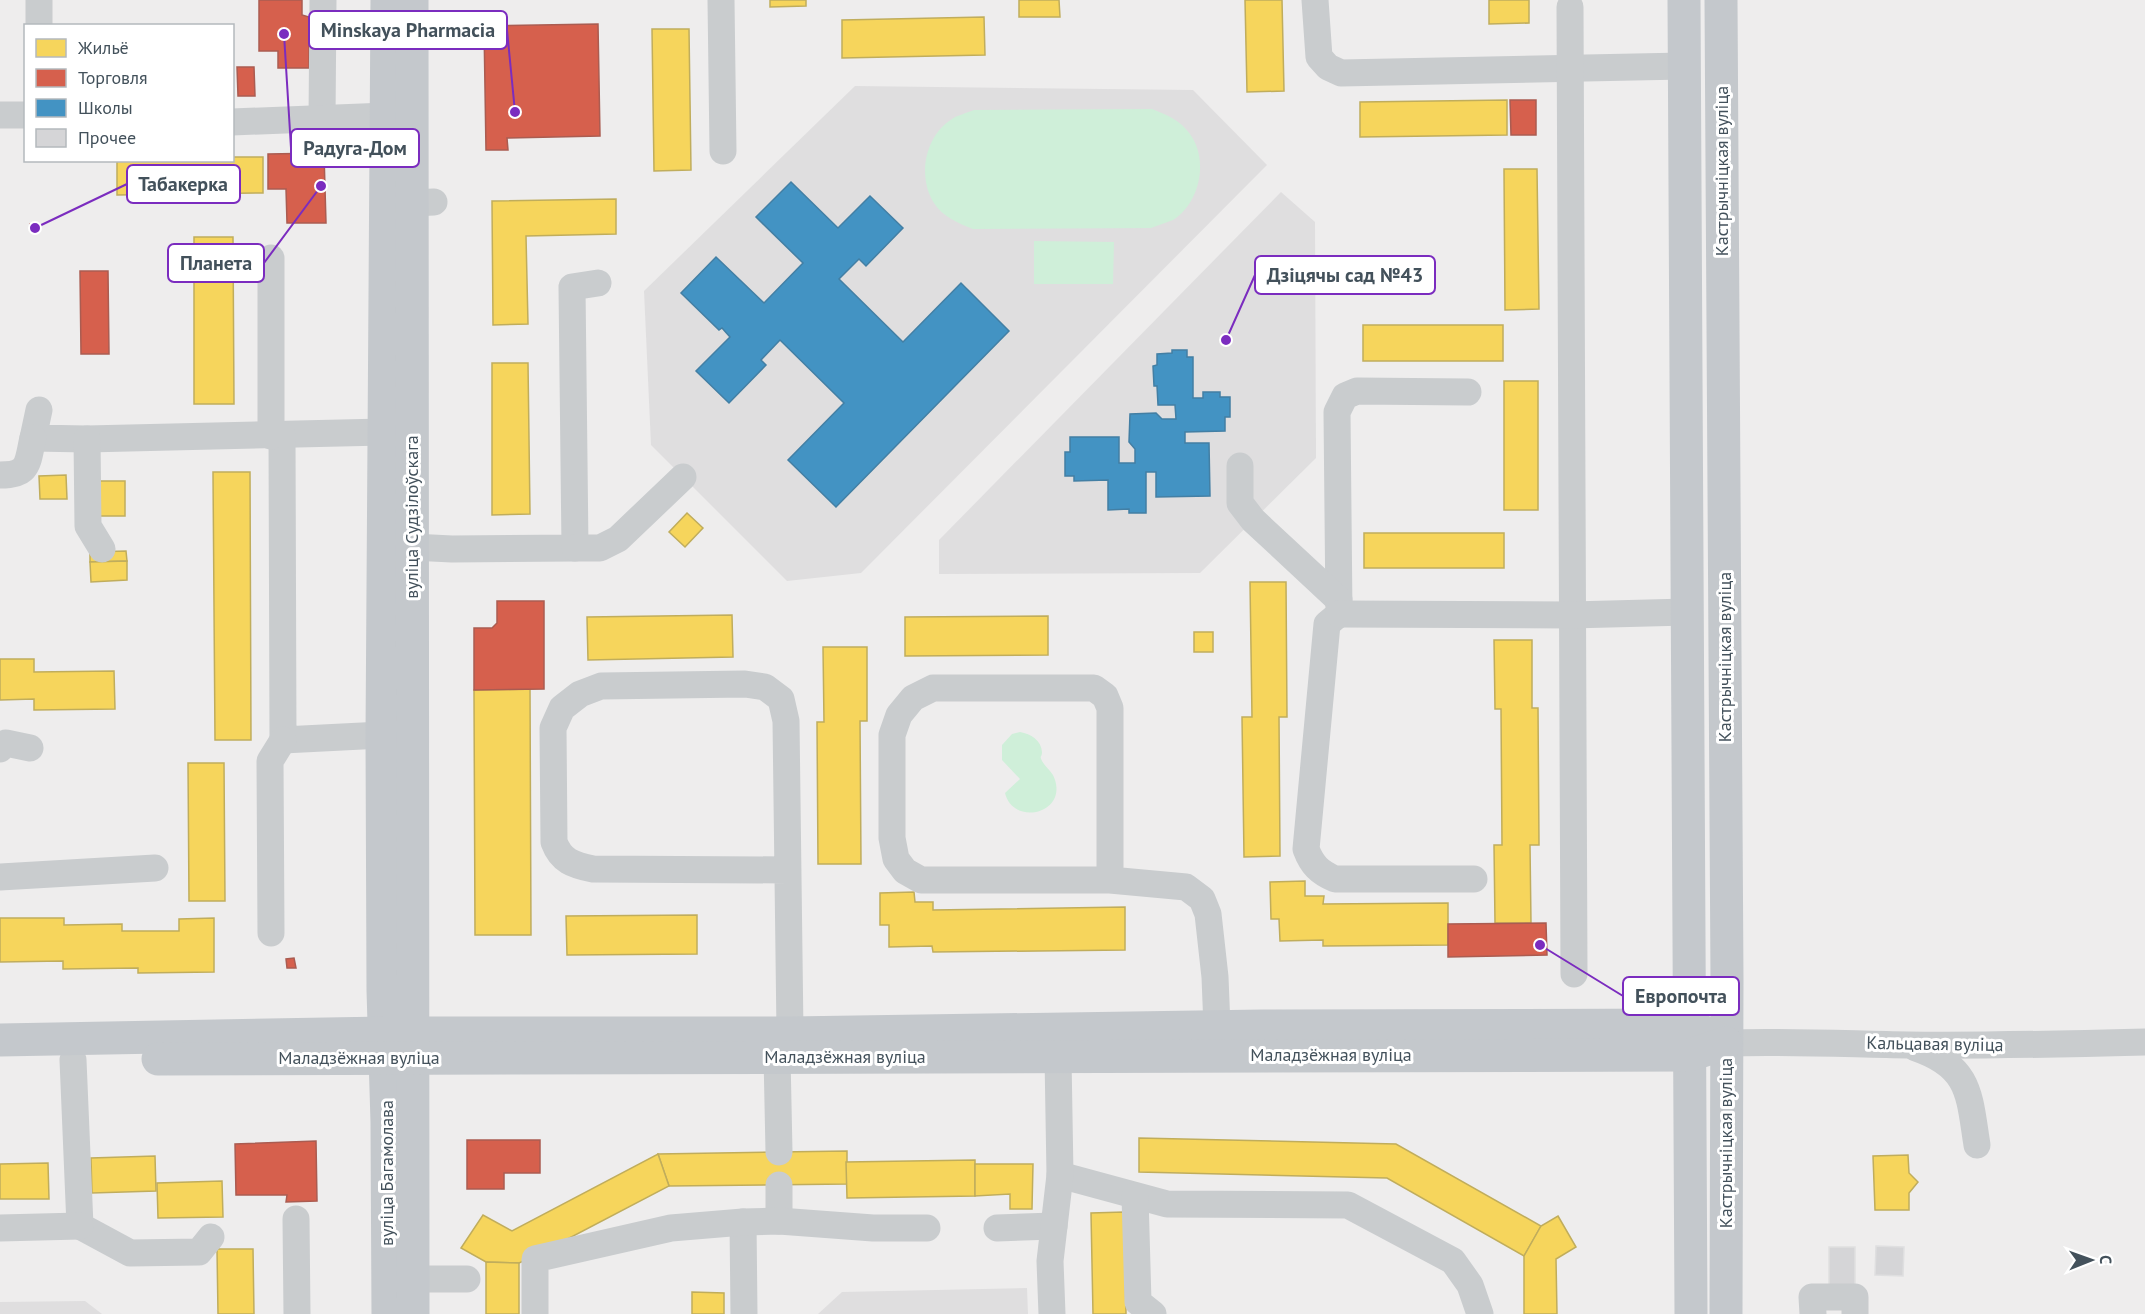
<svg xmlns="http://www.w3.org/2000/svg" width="2145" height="1314" font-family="'PT Sans',sans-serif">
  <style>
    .education { fill: #dfdedf }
    .green { fill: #cfefd9 }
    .homes { fill: #f6d55c; stroke: #c0ad5c; stroke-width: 1.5 }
    .shops { fill: #d6604d; stroke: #aa5c51; stroke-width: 1.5 }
    .schools { fill: #4393c3; stroke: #437fa4; stroke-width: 1.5 }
    .building { fill: #d5d5d7; stroke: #dfdfe0; stroke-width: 1.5 }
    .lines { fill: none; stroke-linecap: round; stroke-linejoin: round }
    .minor { stroke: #c9ccce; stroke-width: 27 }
    .major { stroke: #c4c8cc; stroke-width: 33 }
    .labels { text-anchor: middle; stroke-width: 6; stroke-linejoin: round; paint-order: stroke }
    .street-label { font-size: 18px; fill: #43515b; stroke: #fff }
    .leader { fill: none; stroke: #7b2cbf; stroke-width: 2 }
    .callout-dot { fill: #7b2cbf; stroke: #fff; stroke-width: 2 }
    .callout { fill: #fff; stroke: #7b2cbf; stroke-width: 2 }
    .callout-label { font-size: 20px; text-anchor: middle; font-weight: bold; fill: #43515b }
  </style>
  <rect width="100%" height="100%" fill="#eeeded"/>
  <g class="education">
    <polygon points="855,86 1193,90 1267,165 861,573 787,581 651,445 644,291"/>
    <polygon points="1281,192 1315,222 1316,458 1200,573 939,574 939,540"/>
    <polygon points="1027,1288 1028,1314 818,1314 842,1292"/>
    <polygon points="85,1301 102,1314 0,1314 0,1302"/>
  </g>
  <g class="green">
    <path d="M 1152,109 C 1167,115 1180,120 1190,134 C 1209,160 1200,203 1173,220 C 1166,223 1158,225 1151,228 L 973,229 C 958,223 943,217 934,203 C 917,176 925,136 952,119 C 958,115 967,113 974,110 Z"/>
    <polygon points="1034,241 1114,242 1113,284 1034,284"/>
    <path d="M 1020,732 C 1031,734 1041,740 1042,752 C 1042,758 1039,755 1042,761 C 1046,768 1053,772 1055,780 C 1066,814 1013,826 1005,793 L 1020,779 L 1002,760 L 1002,745 L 1012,734 Z"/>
  </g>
  <g class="homes">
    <polygon points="770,0 806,0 806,6 770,7"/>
    <polygon points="1019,0 1059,0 1060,17 1019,17"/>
    <polygon points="1245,0 1282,0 1284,91 1247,92"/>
    <polygon points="1489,0 1529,0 1529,23 1489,24"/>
    <polygon points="984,17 985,55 842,58 842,20"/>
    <polygon points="652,29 689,29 691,170 654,171"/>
    <polygon points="1507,100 1507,135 1360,137 1360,102"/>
    <polygon points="232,157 263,157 263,193 117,195 117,160 232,160"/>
    <polygon points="1504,169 1537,169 1539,309 1505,310"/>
    <polygon points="616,199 616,234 526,236 528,324 493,325 492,201"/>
    <polygon points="194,237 233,237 234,404 194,404"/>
    <rect x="1363" y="325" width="140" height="36"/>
    <polygon points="492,363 528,363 530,514 492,515"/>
    <rect x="1504" y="381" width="34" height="129"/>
    <polygon points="213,472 250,472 251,740 215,740"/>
    <polygon points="66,475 67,499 40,499 39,476"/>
    <rect x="99" y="481" width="26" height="35"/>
    <polygon points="687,513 703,528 685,547 669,532"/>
    <rect x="1364" y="533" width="140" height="35"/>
    <polygon points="126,551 127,561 90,562 90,552"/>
    <polygon points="127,561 127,580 91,582 90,562"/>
    <polygon points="1250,582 1286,582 1287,717 1279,717 1280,856 1244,857 1242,717 1252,717"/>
    <polygon points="732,615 733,657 588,660 587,617"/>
    <polygon points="1048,616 1048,655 905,656 905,617"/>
    <rect x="1194" y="632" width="19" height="20"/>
    <polygon points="1494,640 1532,640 1532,708 1538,708 1539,845 1530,845 1531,923 1495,923 1494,845 1502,845 1501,709 1495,709"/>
    <polygon points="823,647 867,647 867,721 860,721 861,864 818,864 817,722 824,722"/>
    <polygon points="0,659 34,659 34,672 114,671 115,709 34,710 34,699 0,700"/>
    <polygon points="530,689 531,935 475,935 474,690"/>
    <polygon points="188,763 224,763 225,901 189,901"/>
    <polygon points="1305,881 1305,896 1324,896 1323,904 1448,903 1448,945 1323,946 1323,940 1280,941 1279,919 1271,919 1270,882"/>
    <polygon points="914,892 915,902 933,902 933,910 1125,907 1125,950 933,952 932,946 889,947 889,925 880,925 880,893"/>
    <polygon points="697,915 697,954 567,955 566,916"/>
    <polygon points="0,918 64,918 64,925 122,924 122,931 179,931 179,919 214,918 214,972 138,973 138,968 63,969 63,961 0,962"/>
    <polygon points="1139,1138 1396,1144 1541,1226 1524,1256 1387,1178 1139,1172"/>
    <polygon points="847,1151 847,1184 669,1186 658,1154"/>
    <polygon points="658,1154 669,1186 535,1256 519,1263 486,1262 461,1248 483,1215 512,1231"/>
    <polygon points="1908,1155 1909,1173 1918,1182 1909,1193 1909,1210 1875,1210 1873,1156"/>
    <polygon points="155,1156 156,1191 92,1193 91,1158"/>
    <polygon points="975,1160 975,1196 847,1198 846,1162"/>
    <polygon points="48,1163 49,1199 0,1199 0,1164"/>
    <polygon points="975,1164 1033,1164 1032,1209 1010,1209 1010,1194 975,1196"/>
    <polygon points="222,1181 223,1217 158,1218 157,1183"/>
    <polygon points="1124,1212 1126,1314 1093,1314 1091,1213"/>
    <polygon points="1558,1216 1576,1247 1556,1259 1557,1314 1524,1314 1524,1256 1541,1226"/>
    <polygon points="217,1249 253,1249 254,1314 218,1314"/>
    <polygon points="486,1262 519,1263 519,1314 486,1314"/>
    <polygon points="692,1292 724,1293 724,1314 692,1314"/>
  </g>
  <g class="shops">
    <polygon points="259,0 302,0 302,15 309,17 309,68 278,68 278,51 259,51"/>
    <polygon points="598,24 600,136 507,138 508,150 486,150 484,26"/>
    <polygon points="237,67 254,67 255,96 238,96"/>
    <polygon points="1510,100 1536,100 1536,135 1511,135"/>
    <polygon points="324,153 326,223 287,223 286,189 268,189 268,154"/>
    <rect x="30" y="224" width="9" height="7"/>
    <polygon points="80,271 108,271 109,354 81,354"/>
    <polygon points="497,601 544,601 544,689 474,690 474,628 492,628 497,623"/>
    <polygon points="1546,923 1547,955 1448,957 1448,924"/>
    <polygon points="294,958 296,968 287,968 286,959"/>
    <polygon points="467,1140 540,1140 540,1173 504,1173 504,1189 467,1189"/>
    <polygon points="316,1141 317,1201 286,1202 287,1195 236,1195 235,1144"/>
  </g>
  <g class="schools">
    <polygon points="791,182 838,228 870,196 903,228 866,266 859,259 839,279 903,342 961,283 1009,331 836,507 788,460 844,403 780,340 761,360 766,365 729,403 696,371 730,337 722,328 719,330 681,293 716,257 764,303 803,263 756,217"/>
    <polygon points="1172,350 1187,350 1187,357 1193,357 1193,398 1203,398 1203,392 1220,392 1220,397 1230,397 1230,417 1225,417 1225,431 1185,432 1185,443 1209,443 1210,496 1156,497 1156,472 1146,472 1146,513 1129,513 1129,509 1108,510 1108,480 1074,481 1074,476 1065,476 1065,452 1070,452 1070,437 1119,437 1119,463 1135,463 1135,449 1129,442 1130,414 1156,413 1162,419 1176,419 1175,405 1158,405 1157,386 1154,386 1153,366 1157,365 1157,354 1172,353"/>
  </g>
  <g class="building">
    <polygon points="1876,1246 1904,1247 1903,1276 1875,1275"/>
    <rect x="1829" y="1247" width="26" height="38"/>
  </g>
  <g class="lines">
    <g class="minor">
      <polyline points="39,0 39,26"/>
      <polyline points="721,0 723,151"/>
      <polyline points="1315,0 1319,57 1328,67 1341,73 1684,66"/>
      <polyline points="1570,7 1574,974"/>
      <polyline points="0,115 26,115"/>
      <polyline points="322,120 323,0"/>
      <polyline points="232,122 387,116"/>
      <polyline points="412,203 434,202"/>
      <path d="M 1468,392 L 1357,391 L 1345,396 L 1337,412 L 1339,614 L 1327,624 L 1306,849 C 1312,865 1319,872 1335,879 L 1474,879"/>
      <polyline points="39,410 33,438 87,439 384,432"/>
      <polyline points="282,435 283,740 382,735"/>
      <polyline points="271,436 271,258"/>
      <polyline points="87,439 88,526 102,549"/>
      <polyline points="1240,466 1240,503 1253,520 1339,600"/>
      <path d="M 0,475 C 30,475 27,463 33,438"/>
      <polyline points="412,547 452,549 575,548 572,287 598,283"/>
      <polyline points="575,548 600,548 618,539 683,477"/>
      <polyline points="1339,614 1571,615 1687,612"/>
      <polyline points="0,749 6,743 30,748"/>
      <path d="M 788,870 L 593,869 C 573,865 561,861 554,842 L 553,728 L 562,708 L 580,694 L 601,686 L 745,684 L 765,687 L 781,699 L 786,721 L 790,1033"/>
      <polyline points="0,877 155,868"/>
      <polyline points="1110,880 1110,708 1105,696 1094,688 933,688 913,698 899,715 892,735 892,838 896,859 905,871 921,880 1110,880 1186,887 1202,899 1208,914 1215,977 1217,1027"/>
      <polyline points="271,933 270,761 283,740"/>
      <path d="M 1726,1043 C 1787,1041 1847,1044 1908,1045 C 1987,1046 2066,1044 2145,1042"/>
      <path d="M 1916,1048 C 1971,1067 1969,1095 1977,1145"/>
      <polyline points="777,1056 779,1152"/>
      <polyline points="73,1060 80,1226 130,1253 199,1252 211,1237"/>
      <polyline points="1060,1175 1167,1204 1348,1205 1453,1261 1470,1285 1480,1314"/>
      <polyline points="779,1185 779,1221"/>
      <polyline points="1135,1196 1138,1302 1153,1314"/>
      <polyline points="296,1219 297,1314"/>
      <polyline points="743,1222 744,1314"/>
      <polyline points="0,1228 80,1226"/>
      <polyline points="997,1228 1054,1226"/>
      <polyline points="413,1279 467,1279"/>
      <polyline points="535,1314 535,1259 671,1228 743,1222 779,1221 873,1228 927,1228"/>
      <polyline points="1052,1314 1050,1261 1060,1175 1058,1057"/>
      <polyline points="1813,1314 1812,1297 1855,1297 1855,1314"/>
    </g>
    <g class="major">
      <polyline points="387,0 382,735 383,990 387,1122 388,1314"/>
      <polyline points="412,0 413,1314"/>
      <polyline points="1684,0 1691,1314"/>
      <polyline points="1721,0 1727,980 1726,1314"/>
      <polyline points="0,1040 384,1033 790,1033 1263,1026 1690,1025 1726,1043"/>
      <polyline points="158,1059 1690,1055 1726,1043"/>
    </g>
  </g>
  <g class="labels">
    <g class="street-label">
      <text transform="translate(1722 171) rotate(-90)" y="6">Кастрычніцкая вуліца</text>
      <text transform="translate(412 517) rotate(-90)" y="6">вуліца Судзілоўскага</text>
      <text transform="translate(1725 657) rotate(-90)" y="6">Кастрычніцкая вуліца</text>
      <text transform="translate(1935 1044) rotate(1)" y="6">Кальцавая вуліца</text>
      <text x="1331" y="1061">Маладзёжная вуліца</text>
      <text x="845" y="1063">Маладзёжная вуліца</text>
      <text x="359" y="1064">Маладзёжная вуліца</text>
      <text transform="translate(1726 1143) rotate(-90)" y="6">Кастрычніцкая вуліца</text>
      <text transform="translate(387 1173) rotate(-90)" y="6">вуліца Багамолава</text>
    </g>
  </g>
  <path class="leader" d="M515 112L507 30M284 34L291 148M35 228L127 184M321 186L264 263M1226 340L1255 275M1540 945L1623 996"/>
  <g class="callout-dot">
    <circle cx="515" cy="112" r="6"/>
    <circle cx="284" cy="34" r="6"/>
    <circle cx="35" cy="228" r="6"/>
    <circle cx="321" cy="186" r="6"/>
    <circle cx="1226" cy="340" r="6"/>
    <circle cx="1540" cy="945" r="6"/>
  </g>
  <g class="callout">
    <rect x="309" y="11" width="198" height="38" rx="6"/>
    <rect x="291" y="129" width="128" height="38" rx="6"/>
    <rect x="127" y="165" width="113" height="38" rx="6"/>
    <rect x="168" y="244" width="96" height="38" rx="6"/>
    <rect x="1255" y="256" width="180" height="38" rx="6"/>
    <rect x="1623" y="977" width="116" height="38" rx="6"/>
  </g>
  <g class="callout-label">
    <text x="408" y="37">Minskaya Pharmacia</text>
    <text x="355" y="155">Радуга-Дом</text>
    <text x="183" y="191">Табакерка</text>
    <text x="216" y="270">Планета</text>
    <text x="1345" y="282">Дзіцячы сад №43</text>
    <text x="1681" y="1003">Европочта</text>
  </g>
  <rect x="24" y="24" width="210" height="138" fill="#ffffff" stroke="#b4b9bd" stroke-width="1.5"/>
  <rect x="36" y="39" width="30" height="18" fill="#f6d55c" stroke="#b4b9bd" stroke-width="1.5"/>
  <text x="78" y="54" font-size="18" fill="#43515b">Жильё</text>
  <rect x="36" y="69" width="30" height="18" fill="#d6604d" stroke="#b4b9bd" stroke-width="1.5"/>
  <text x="78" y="84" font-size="18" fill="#43515b">Торговля</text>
  <rect x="36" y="99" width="30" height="18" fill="#4393c3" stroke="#b4b9bd" stroke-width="1.5"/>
  <text x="78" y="114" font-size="18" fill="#43515b">Школы</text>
  <rect x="36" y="129" width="30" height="18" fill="#d5d5d7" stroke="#b4b9bd" stroke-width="1.5"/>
  <text x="78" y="144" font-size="18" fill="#43515b">Прочее</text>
  <g transform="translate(2091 1260) rotate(89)" stroke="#ffffff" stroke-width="4.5" paint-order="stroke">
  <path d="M0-4.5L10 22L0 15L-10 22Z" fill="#43515b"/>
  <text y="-9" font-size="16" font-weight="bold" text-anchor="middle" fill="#43515b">С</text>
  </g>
</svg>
